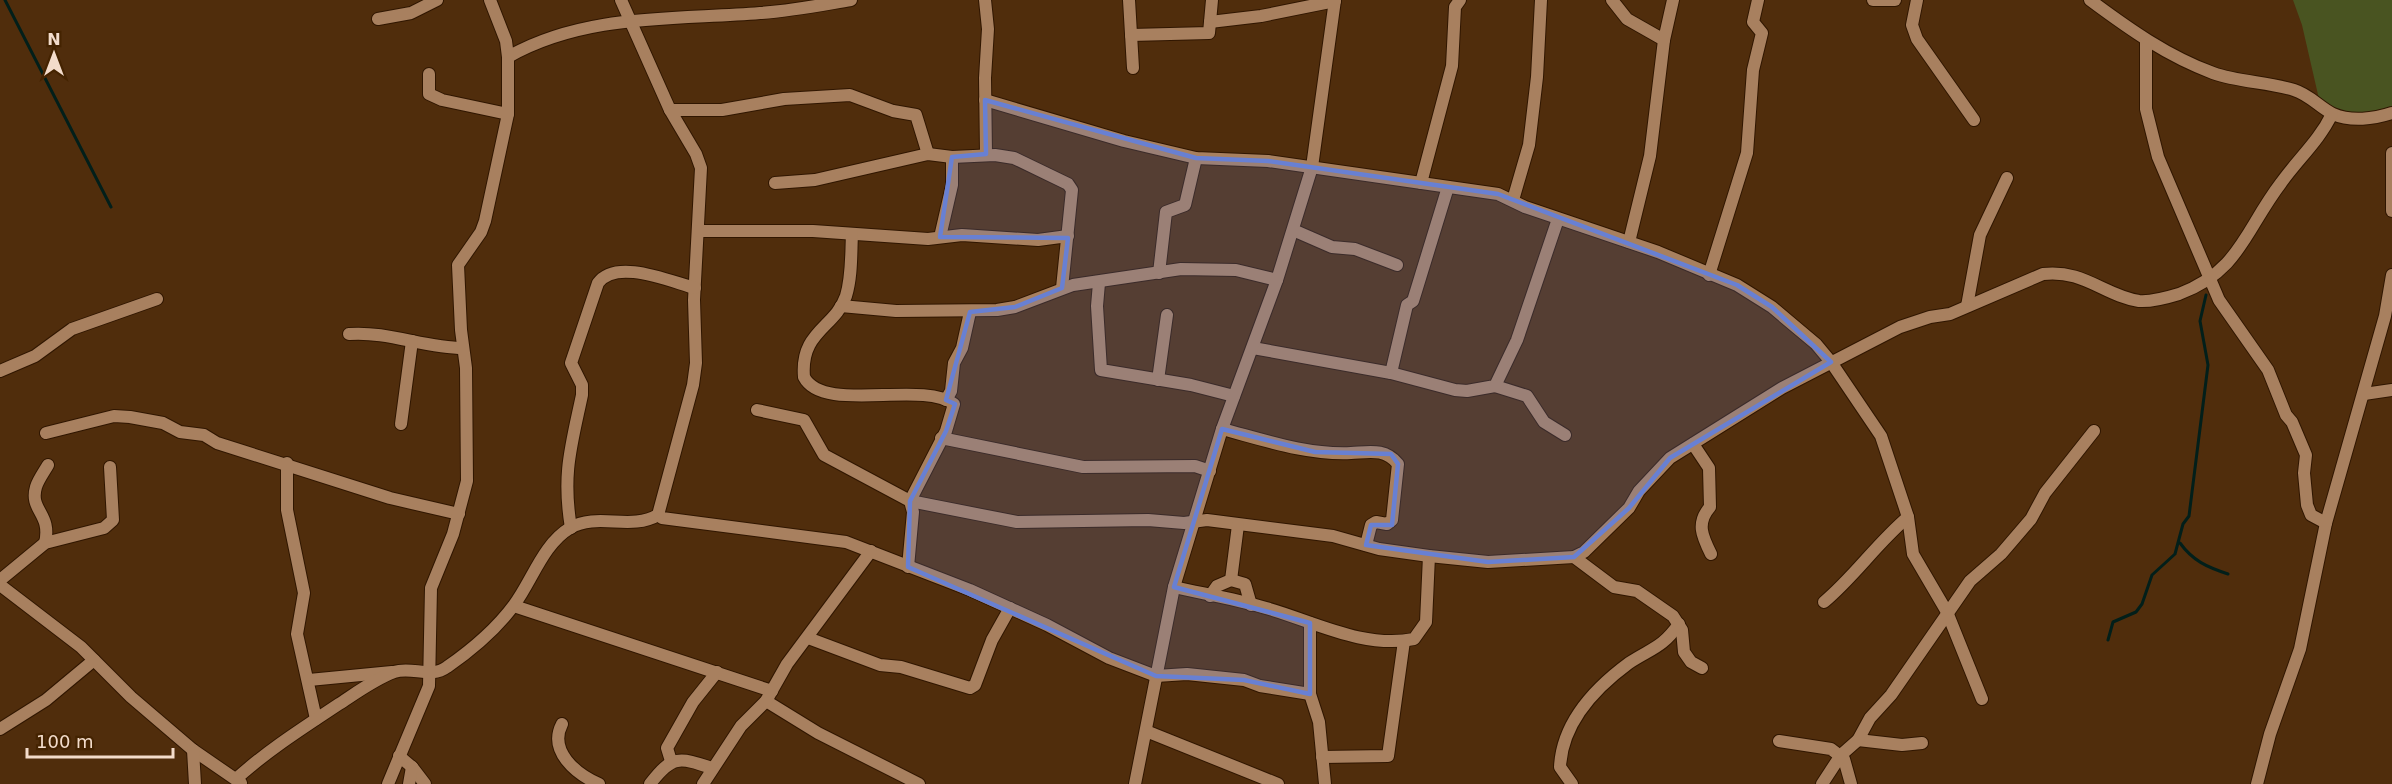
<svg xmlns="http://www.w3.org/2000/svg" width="2392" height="784" font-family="'DejaVu Sans',sans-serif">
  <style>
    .green { fill: #495421 }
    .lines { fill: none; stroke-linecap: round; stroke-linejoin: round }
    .stream { stroke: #021f1a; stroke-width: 3 }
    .minor-casing { stroke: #301600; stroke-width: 14 }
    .minor { stroke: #a8805f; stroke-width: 12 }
    .marked { fill: #6880d3; fill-opacity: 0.2; stroke: #6880d3; stroke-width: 4.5; stroke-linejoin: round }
  </style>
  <rect width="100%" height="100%" fill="#502d0c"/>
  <path class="green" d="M 2293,0 L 2392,0 L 2392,109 C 2362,116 2345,116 2319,99 L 2302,25 Z"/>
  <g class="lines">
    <g class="stream">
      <polyline points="5,0 111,207"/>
      <path d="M 2180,543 C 2193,561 2207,567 2228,574"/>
      <polyline points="2108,640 2113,622 2136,612 2142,604 2152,575 2175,554 2183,524 2189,516 2208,365 2200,321 2206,295"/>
    </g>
    <defs>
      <g id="minor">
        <polyline points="621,0 670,110 696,154 701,168 694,300 696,363 693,385 658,515 662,518 846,542 970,590 1047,625 1109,658 1156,676 1187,674 1244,680 1260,686 1310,694"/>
        <polyline points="985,0 988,29 985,78 986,154"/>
        <polyline points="1129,0 1133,68"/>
        <polyline points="1612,0 1627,19 1664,40"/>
        <polyline points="1873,0 1895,0"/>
        <polyline points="1917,0 1912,25 1917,39 1974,120"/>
        <path d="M 2090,0 C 2129,29 2167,56 2213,73 C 2238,82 2268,82 2294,90 C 2310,95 2319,107 2333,114 C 2351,122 2374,119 2392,113"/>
        <polyline points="378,19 411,13 437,0"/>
        <polyline points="1210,22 1261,16 1335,1"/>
        <polyline points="1131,35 1209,33 1212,0"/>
        <polyline points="2146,41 2146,109 2158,157 2219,300 2268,370 2286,415 2292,422 2306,455 2304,473 2307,505 2311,515 2326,523"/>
        <path d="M 508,57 C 585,13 675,20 760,13 C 791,11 821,5 851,0"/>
        <polyline points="429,74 429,94 442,100 508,114"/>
        <polyline points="985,100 1124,141 1196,158 1268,161 1498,194 1525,207 1658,252 1737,285 1772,307 1816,344 1831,362 1881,436 1908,517 1913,554 1947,612 1982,699"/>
        <polyline points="670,110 722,110 784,99 850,95 893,111 916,115 928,154"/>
        <polyline points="2392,153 2392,211"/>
        <polyline points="775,183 815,180 928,154 952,157 995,155 1014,158 1068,184 1072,190 1062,288"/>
        <polyline points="1421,183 1452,66 1455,7 1460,0"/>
        <polyline points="1513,200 1529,145 1537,77 1541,0"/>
        <polyline points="1293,230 1332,247 1355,249 1397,265"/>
        <polyline points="698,231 813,231 928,239 962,235 1038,240 1068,236"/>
        <path d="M 852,234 C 851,254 852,276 846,296 C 835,328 800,331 804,377 C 823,414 921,380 954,404 L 946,431 L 910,501 L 1017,522 L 1148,520 L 1184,523 L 1207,520 L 1333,536 L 1379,549 L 1429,556 L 1488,562 L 1574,557 L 1584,552 L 1629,508 L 1639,491 L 1670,458 L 1782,388 L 1900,327 L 1930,317 L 1950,314 L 2043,274 C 2083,269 2105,296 2139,301 C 2152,302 2166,298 2179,294 C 2240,271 2245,230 2281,183 C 2298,159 2319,141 2332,114"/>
        <polyline points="940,237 952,185 952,157"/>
        <polyline points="1629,242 1650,156 1664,40 1673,0"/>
        <polyline points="1159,273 1166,212 1185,205 1196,158"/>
        <polyline points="1709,275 1747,153 1753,70 1762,33 1753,22 1758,0"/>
        <polyline points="1099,283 1097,306 1101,370 1191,385 1234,396"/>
        <polyline points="841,306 896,311 997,310 1015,307 1073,285 1181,269 1236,270 1277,280"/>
        <polyline points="1967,306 1980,235 2007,178"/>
        <path d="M 349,334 C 388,331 425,348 463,348"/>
        <polyline points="1253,348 1391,373 1455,390 1467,391 1495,386 1517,340 1558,219"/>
        <polyline points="0,371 35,356 72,329 157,299"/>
        <polyline points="1391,373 1407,305 1413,301 1448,187"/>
        <polyline points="1158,380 1167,315"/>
        <polyline points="1495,386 1527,396 1544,422 1565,435"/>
        <polyline points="2364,394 2392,390"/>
        <polyline points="946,400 951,391 954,363 962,348 970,312"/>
        <polyline points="757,410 804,420 824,455 910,501 913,512 908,567"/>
        <polyline points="401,424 412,341"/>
        <path d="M 1222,429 C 1264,440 1307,455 1351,453 C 1370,452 1385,448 1398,464 L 1392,520 L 1387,524 L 1376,522 L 1371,525 L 1366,545"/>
        <polyline points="46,433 114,416 130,417 163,423 180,432 204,435 217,443 390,498 459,514"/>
        <polyline points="941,438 1083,467 1195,466 1210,471"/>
        <path d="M 1693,444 L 1709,468 L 1710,507 C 1696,523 1702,536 1711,554"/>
        <polyline points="287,463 287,510 304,593 297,634 316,719"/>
        <path d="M 571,528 C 562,474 571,447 582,395 L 582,385 L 571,363 L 598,283 C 616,258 669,281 695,288"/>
        <path d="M 45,543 C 52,513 29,511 36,487 C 38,480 44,472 48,465"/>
        <polyline points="1574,557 1614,587 1637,591 1673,616 1682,630 1684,652 1691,662 1702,668"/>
        <polyline points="0,580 45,543 104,528 113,520 110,467"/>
        <polyline points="1231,580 1238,525"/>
        <polyline points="0,585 81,647 131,697 193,750 241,783"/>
        <path d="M 1174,587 C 1205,594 1236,599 1266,608 C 1313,621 1363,649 1414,639 L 1426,622 L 1429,556"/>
        <polyline points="1210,596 1217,586 1231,580 1245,584 1251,605"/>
        <path d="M 1824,602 C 1855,576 1877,543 1908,517"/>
        <polyline points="514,606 772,691"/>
        <polyline points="1310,623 1310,694 1319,722 1325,784"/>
        <polyline points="808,638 880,665 901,667 970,688 975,685 992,640 1010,608"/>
        <polyline points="309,680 392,672"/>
        <polyline points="766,701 818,733 919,784"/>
        <path d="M 562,724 C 548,751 576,774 599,784"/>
        <polyline points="0,729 46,700 94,660"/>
        <polyline points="1146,731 1278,784"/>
        <polyline points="1858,740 1902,745 1922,743"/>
        <polyline points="1779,741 1831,749 1844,759 1851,784"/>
        <polyline points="193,750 195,784"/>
        <polyline points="399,756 412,767 425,784"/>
        <polyline points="1322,757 1388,756 1404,641"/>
        <polyline points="671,761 667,748 693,702 717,672"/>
        <path d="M 236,779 C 268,750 303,728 339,704 C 356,693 375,679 394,672 C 412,666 431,679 447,667 C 470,651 497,628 514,605 C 532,581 543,544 570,528 C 597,512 631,531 658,515"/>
        <polyline points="388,784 429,686 431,588 453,534 467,481 466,368 461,330 458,265 481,232 485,221 508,114 508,57 506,41 490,0"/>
        <polyline points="409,784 412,767"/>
        <path d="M 650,784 C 672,755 679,757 712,768"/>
        <polyline points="703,784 741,726 766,701 787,664 871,551"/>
        <polyline points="1135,784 1174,587 1222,429 1277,280 1312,167 1335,0"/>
        <path d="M 1572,784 L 1560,767 C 1562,723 1595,688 1629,663 C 1652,648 1662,648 1679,624"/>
        <polyline points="1822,784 1841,755 1858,740 1870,718 1891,695 1970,581 2001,554 2031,519 2045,493 2094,431"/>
        <polyline points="2257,784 2270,734 2300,649 2326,523 2385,316 2392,275"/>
      </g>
    </defs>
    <use href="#minor" class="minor-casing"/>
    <use href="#minor" class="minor"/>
  </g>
  <path class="marked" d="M 985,100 L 1196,158 L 1268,161 L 1498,194 L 1737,285 L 1772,307 L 1831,362 L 1670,458 L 1629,508 L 1574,557 L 1488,562 L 1366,545 L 1371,525 L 1392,525 L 1398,464 L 1391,454 L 1315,452 L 1222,429 L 1174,587 L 1310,623 L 1310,694 L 1244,680 L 1156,676 L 908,567 L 910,501 L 946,431 L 955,404 L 946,400 L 970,312 L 1015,307 L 1062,288 L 1068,238 L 940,237 L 952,157 L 986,154 Z"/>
  <g transform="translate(54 54)" stroke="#442301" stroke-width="4.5" paint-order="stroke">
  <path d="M0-4.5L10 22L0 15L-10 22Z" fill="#f3dccb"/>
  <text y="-9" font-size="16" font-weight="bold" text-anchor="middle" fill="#f3dccb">N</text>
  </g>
  <path d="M27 748v9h146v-9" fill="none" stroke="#f3dccb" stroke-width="3"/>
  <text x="36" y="748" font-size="18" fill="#f3dccb" stroke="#442301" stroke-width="4.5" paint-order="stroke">100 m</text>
</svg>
